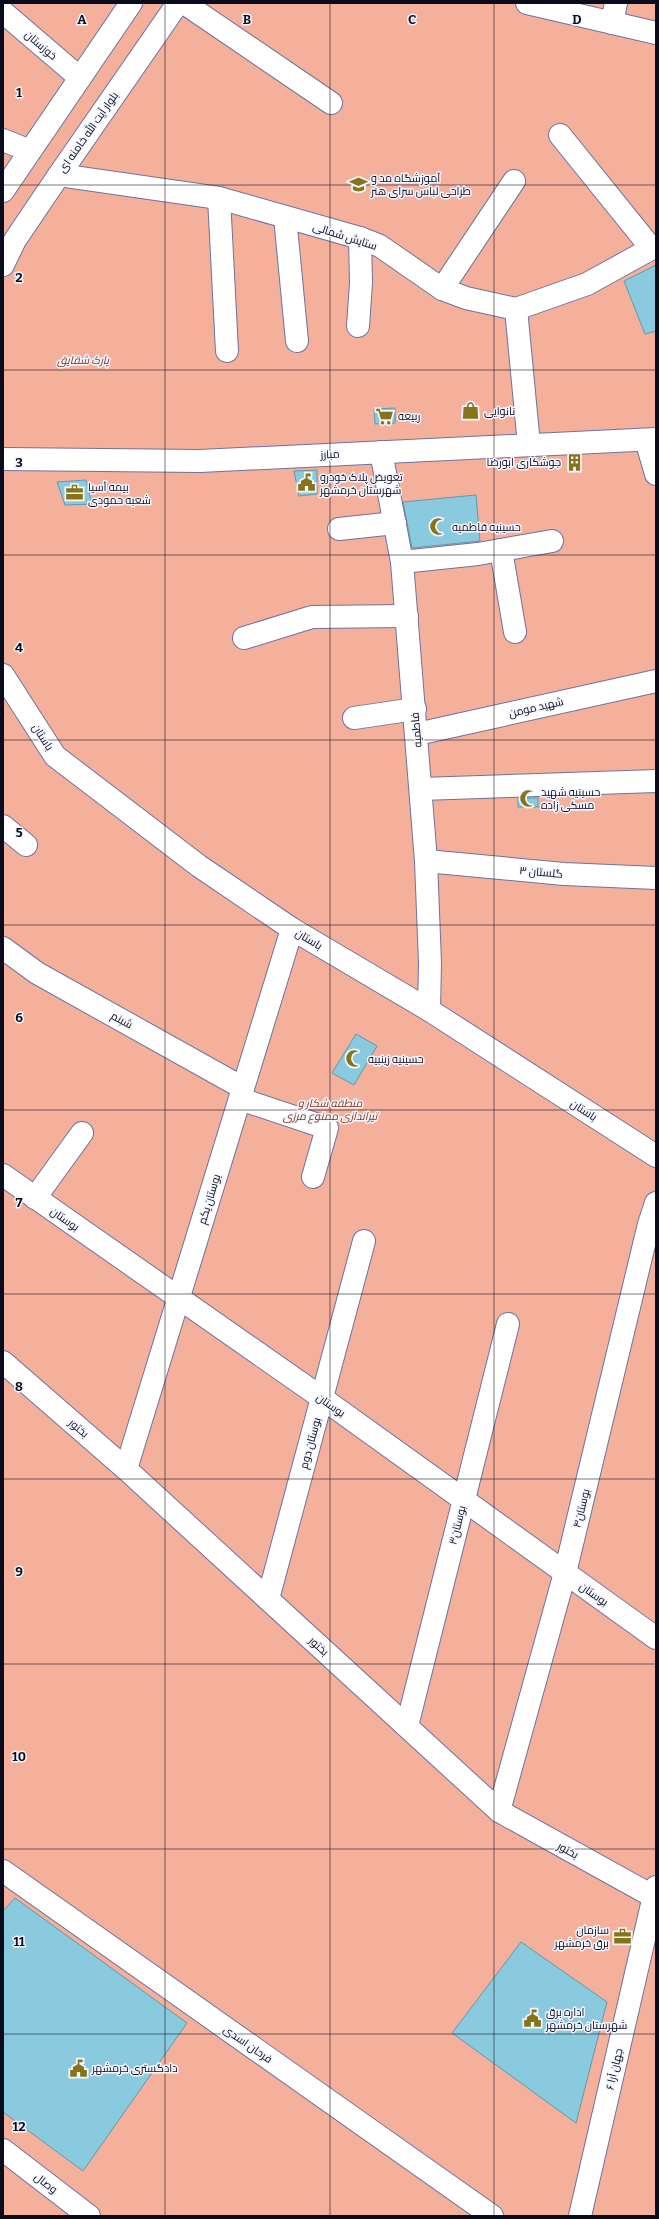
<svg xmlns="http://www.w3.org/2000/svg" width="659" height="2219" font-family="Bitter,Cairo,serif">
  <style>
    .green { fill: #f4b09a }
    .building { fill: #8acade; stroke: #5c9bad }
    .lines { fill: none; stroke-linecap: round; stroke-linejoin: round }
    .minor-casing { stroke: #6d73a0; stroke-width: 24 }
    .major-casing { stroke: #6d73a0; stroke-width: 24 }
    .minor { stroke: #fff; stroke-width: 22 }
    .major { stroke: #fff; stroke-width: 22 }
    .grid { fill: none; stroke: #0a0b1c; stroke-width: 1; stroke-opacity: 0.55 }
    .labels { text-anchor: middle; stroke-width: 3; stroke-linejoin: round; paint-order: stroke }
    .street-label { font-size: 11px; fill: #0a0b1c; stroke: #f3f5ff }
    .poi-label { font-size: 11px; fill: #0a0b1c; stroke: #f3f5ff; text-anchor: start }
    .park-label { font-size: 11px; font-style: italic; fill: #863317; stroke: #f3f5ff }
    .grid-label { font-size: 13px; text-anchor: middle; font-weight: bold; fill: #0a0b1c; stroke: #f3f5ff; stroke-width: 3; stroke-linejoin: round; paint-order: stroke }
  </style>
  <rect width="100%" height="100%" fill="#e3e7fb"/>
  <rect class="green" x="3" y="3" width="653" height="2213"/>
  <g class="building">
    <polygon points="656,265 656,331 645,334 624,281"/>
    <polygon points="395,408 395,423 375,424 374,409"/>
    <polygon points="317,470 317,494 299,496 294,471"/>
    <polygon points="86,480 92,504 65,505 57,482"/>
    <polygon points="476,495 480,541 412,548 403,502"/>
    <rect x="518" y="798" width="20" height="9"/>
    <polygon points="356,1034 377,1046 354,1085 332,1073"/>
    <polygon points="15,1898 187,2023 83,2171 3,2112 3,1911"/>
    <polygon points="521,1942 607,2002 576,2123 452,2033"/>
  </g>
  <g class="lines">
    <defs>
      <g id="minor">
        <polyline points="184,3 331,103"/>
        <polyline points="527,3 656,33"/>
        <polyline points="3,12 80,78"/>
        <polyline points="612,23 616,3"/>
        <polyline points="560,135 652,249"/>
        <polyline points="3,140 30,151"/>
        <polyline points="59,175 219,198 360,238 380,246 442,289 466,298 516,309 587,284 656,246"/>
        <polyline points="219,198 227,351"/>
        <polyline points="285,217 297,341"/>
        <polyline points="442,289 514,181"/>
        <polyline points="516,309 529,445"/>
        <polyline points="358,326 361,283 360,238"/>
        <polyline points="646,440 656,474"/>
        <polyline points="381,452 402,562 426,861 430,963 429,1010"/>
        <polyline points="3,459 200,461 656,439"/>
        <polyline points="339,529 395,523"/>
        <polyline points="501,550 515,632"/>
        <polyline points="402,562 478,554 552,541"/>
        <polyline points="244,638 312,617 407,616"/>
        <polyline points="3,675 55,756 199,866 292,929 429,1010 656,1156"/>
        <polyline points="354,718 415,709"/>
        <polyline points="417,734 656,681"/>
        <polyline points="421,789 656,781"/>
        <polyline points="3,826 26,845"/>
        <polyline points="426,861 564,874 656,878"/>
        <polyline points="3,948 37,973 243,1088"/>
        <polyline points="240,1099 327,1128 313,1177"/>
        <polyline points="3,1175 322,1398 656,1638"/>
        <polyline points="35,1198 82,1133"/>
        <polyline points="3,1362 126,1469 499,1811 656,1898"/>
        <polyline points="126,1469 292,929"/>
        <polyline points="268,1599 364,1241"/>
        <polyline points="407,1726 508,1324"/>
        <polyline points="499,1811 565,1573 649,1224 656,1203"/>
        <polyline points="3,1871 492,2216"/>
        <polyline points="3,2150 89,2216"/>
        <polyline points="580,2216 656,1887"/>
      </g>
      <g id="major">
        <polyline points="3,191 131,3"/>
        <polyline points="3,265 15,240 59,175 178,3"/>
      </g>
    </defs>
    <use href="#minor" class="minor-casing"/>
    <use href="#major" class="major-casing"/>
    <use href="#minor" class="minor"/>
    <use href="#major" class="major"/>
  </g>
  <path class="grid" d="M 165,3 L 165,2216M 330,3 L 330,2216M 494,3 L 494,2216M 3,185 L 656,185M 3,370 L 656,370M 3,555 L 656,555M 3,740 L 656,740M 3,925 L 656,925M 3,1110 L 656,1110M 3,1294 L 656,1294M 3,1479 L 656,1479M 3,1664 L 656,1664M 3,1849 L 656,1849M 3,2034 L 656,2034"/>
  <defs>
    <symbol id="school-bare" viewBox="-9 -9 18 18"><path d="M0-5L7-2L0 1L-7-2ZM-4 1L0 2.5L4 1V4Q0 6-4 4Z" fill="#857518" stroke="#f3f5ff" stroke-width="2.5" paint-order="stroke"/></symbol>
    <symbol id="shop-bare" viewBox="-9 -9 18 18"><path d="M-5-2.5h2.3a2.7 3.5 0 0 1 5.4 0H5L5.5 6h-11ZM-1.5-2.5h3a1.5 2.3 0 0 0-3 0Z" fill="#857518" stroke="#f3f5ff" stroke-width="2.5" paint-order="stroke"/></symbol>
    <symbol id="supermarket-bare" viewBox="-9 -9 18 18"><path d="M-6-5.5h2.5l.6 2H6L4.5 2H-2.5L-4.4-4H-6ZM-1.5 3.2a1.3 1.3 0 1 0 .1 0ZM3 3.2a1.3 1.3 0 1 0 .1 0Z" fill="#857518" stroke="#f3f5ff" stroke-width="2.5" paint-order="stroke"/></symbol>
    <symbol id="building-bare" viewBox="-9 -9 18 18"><path d="M-4-6H4V6H1V3H-1V6H-4ZM-2.5-4.3h1.7v1.8h-1.7ZM.8-4.3h1.7v1.8H.8ZM-2.5-1h1.7V.8h-1.7ZM.8-1h1.7V.8H.8Z" fill="#857518" stroke="#f3f5ff" stroke-width="2.5" paint-order="stroke"/></symbol>
    <symbol id="civic-bare" viewBox="-9 -9 18 18"><path d="M-.6-6.5H3V-4.5H.6V-3L4-1V1h2V6H-6V1h2V-1L-.6-3ZM-1.2 2.5V6h2.4V2.5Z" fill="#857518" stroke="#f3f5ff" stroke-width="2.5" paint-order="stroke"/></symbol>
    <symbol id="office-bare" viewBox="-9 -9 18 18"><path d="M-6-3h4V-5.5h4V-3h4V5H-6ZM-1-4.5V-3h2v-1.5ZM-6 0V1H6V0Z" fill="#857518" stroke="#f3f5ff" stroke-width="2.5" paint-order="stroke"/></symbol>
    <symbol id="mosque-bare" viewBox="-9 -9 18 18"><path d="M3.5-4.9A6 6 0 1 0 3.5 4.9A5 5 0 1 1 3.5-4.9Z" fill="#857518" stroke="#f3f5ff" stroke-width="2.5" paint-order="stroke"/></symbol>
  </defs>
  <g fill-rule="evenodd">
    <use href="#school-bare" x="346" y="172" width="25" height="25"/>
    <use href="#shop-bare" x="458" y="398" width="25" height="25"/>
    <use href="#supermarket-bare" x="372" y="404" width="25" height="25"/>
    <use href="#building-bare" x="562" y="450" width="25" height="25"/>
    <use href="#civic-bare" x="294" y="470" width="25" height="25"/>
    <use href="#office-bare" x="62" y="480" width="25" height="25"/>
    <use href="#mosque-bare" x="426" y="514" width="25" height="25"/>
    <use href="#mosque-bare" x="516" y="786" width="25" height="25"/>
    <use href="#mosque-bare" x="342" y="1046" width="25" height="25"/>
    <use href="#office-bare" x="610" y="1924" width="25" height="25"/>
    <use href="#civic-bare" x="520" y="2006" width="25" height="25"/>
    <use href="#civic-bare" x="66" y="2056" width="25" height="25"/>
  </g>
  <g class="labels">
    <g class="street-label">
      <text transform="translate(41 45) rotate(41)" y="4">خوزستان</text>
      <text transform="translate(88 132) rotate(-55)" y="4">بلوار آیت الله خامنه ای</text>
      <text transform="translate(345 236) rotate(18)" y="4">ستایش شمالی</text>
      <text transform="translate(330 454) rotate(-3)" y="4">مبارز</text>
      <text transform="translate(536 707) rotate(-13)" y="4">شهید مومن</text>
      <text transform="translate(416 730) rotate(-95)" y="4">فاطمیه</text>
      <text transform="translate(43 737) rotate(57)" y="4">باستان</text>
      <text transform="translate(541 872) rotate(5)" y="4">گلستان ۳</text>
      <text transform="translate(309 939) rotate(31)" y="4">باستان</text>
      <text transform="translate(122 1020) rotate(29)" y="4">شبنم</text>
      <text transform="translate(584 1110) rotate(33)" y="4">باستان</text>
      <text transform="translate(209 1199) rotate(-73)" y="4">بوستان یکم</text>
      <text transform="translate(65 1219) rotate(35)" y="4">بوستان</text>
      <text transform="translate(331 1405) rotate(35)" y="4">بوستان</text>
      <text transform="translate(79 1428) rotate(41)" y="4">بختور</text>
      <text transform="translate(310 1443) rotate(-75)" y="4">بوستان دوم</text>
      <text transform="translate(581 1508) rotate(-76)" y="4">بوستان۴</text>
      <text transform="translate(457 1525) rotate(-76)" y="4">بوستان۳</text>
      <text transform="translate(594 1594) rotate(35)" y="4">بوستان</text>
      <text transform="translate(319 1646) rotate(42)" y="4">بختور</text>
      <text transform="translate(568 1850) rotate(29)" y="4">بختور</text>
      <text transform="translate(248 2044) rotate(35)" y="4">فرحان اسدی</text>
      <text transform="translate(614 2069) rotate(-77)" y="4">جهان آرا ۶</text>
      <text transform="translate(46 2183) rotate(38)" y="4">وصال</text>
    </g>
    <g class="poi-label">
      <text x="371" y="182">آموزشگاه مد و<tspan x="371" dy="13">طراحی لباس سرای هنر</tspan></text>
      <text x="484" y="415">نانوایی</text>
      <text x="398" y="420">ربیعه</text>
      <text x="561" y="466" text-anchor="end">جوشکاری ابورضا</text>
      <text x="320" y="481">تعویض پلاک خودرو<tspan x="320" dy="13">شهرستان خرمشهر</tspan></text>
      <text x="88" y="491">بیمه آسیا<tspan x="88" dy="13">شعبه حمودی</tspan></text>
      <text x="452" y="531">حسینیه فاطمیه</text>
      <text x="541" y="796">حسینیه شهید<tspan x="541" dy="13">مسکی زاده</tspan></text>
      <text x="368" y="1063">حسینیه زینبیه</text>
      <text x="609" y="1934" text-anchor="end">سازمان<tspan x="609" dy="13">برق خرمشهر</tspan></text>
      <text x="546" y="2016">اداره برق<tspan x="546" dy="13">شهرستان خرمشهر</tspan></text>
      <text x="92" y="2072">دادگستری خرمشهر</text>
    </g>
    <g class="park-label">
      <text x="83" y="364">پارک شقایق</text>
      <text x="330" y="1107">منطقه شکار و<tspan x="330" dy="13">تیراندازی ممنوع مرزی</tspan></text>
    </g>
  </g>
  <g class="grid-label">
    <text x="82" y="24">A</text>
    <text x="247" y="24">B</text>
    <text x="412" y="24">C</text>
    <text x="577" y="24">D</text>
    <text x="19" y="97">1</text>
    <text x="19" y="282">2</text>
    <text x="19" y="467">3</text>
    <text x="19" y="652">4</text>
    <text x="19" y="837">5</text>
    <text x="19" y="1022">6</text>
    <text x="19" y="1207">7</text>
    <text x="19" y="1391">8</text>
    <text x="19" y="1576">9</text>
    <text x="19" y="1761">10</text>
    <text x="19" y="1946">11</text>
    <text x="19" y="2131">12</text>
  </g>
  <rect width="659" height="2219" fill="none" stroke="#0a0b1c" stroke-width="8"/>
</svg>
